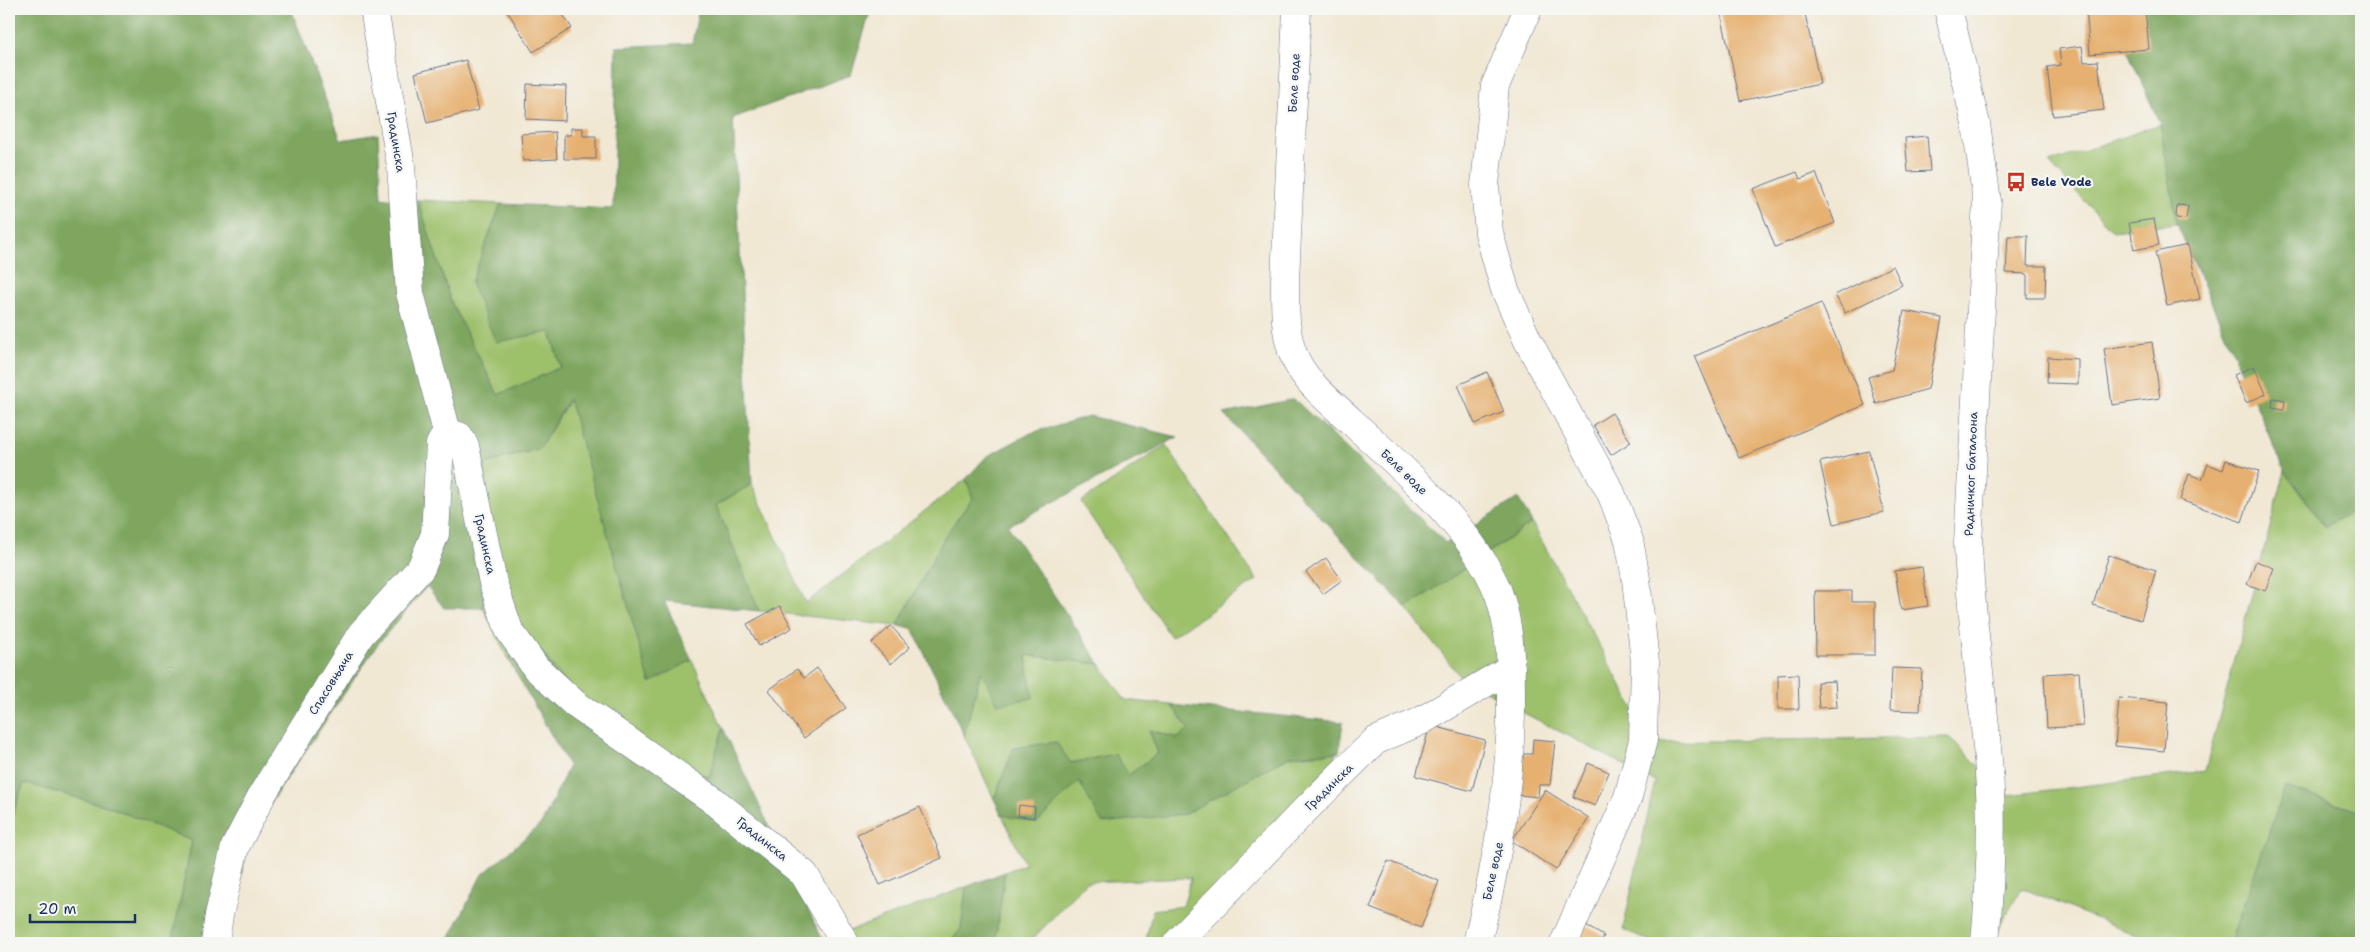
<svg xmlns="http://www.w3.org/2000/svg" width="2370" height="952" font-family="'Shantell Sans',sans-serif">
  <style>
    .green { fill: #9dc06a; stroke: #5c7864 }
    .forest { fill: #7ea65e; stroke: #4c6a5e }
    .building { fill: #e6b070 }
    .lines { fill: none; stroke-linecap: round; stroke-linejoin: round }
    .street-casing { stroke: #667087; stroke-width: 29 }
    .primary-casing { stroke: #667087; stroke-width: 29 }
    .street { stroke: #fff; stroke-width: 28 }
    .primary { stroke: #fff; stroke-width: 28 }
    .labels { text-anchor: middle; stroke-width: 4.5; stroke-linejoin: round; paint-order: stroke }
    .street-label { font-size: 12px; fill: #1b2f5e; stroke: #f6f6f2 }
    .poi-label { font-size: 12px; font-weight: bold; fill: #1b2f5e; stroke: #f6f6f2; text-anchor: start }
  </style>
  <rect width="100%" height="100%" fill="#f6f6f2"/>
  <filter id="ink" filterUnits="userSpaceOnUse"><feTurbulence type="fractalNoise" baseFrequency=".02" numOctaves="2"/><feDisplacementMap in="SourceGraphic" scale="10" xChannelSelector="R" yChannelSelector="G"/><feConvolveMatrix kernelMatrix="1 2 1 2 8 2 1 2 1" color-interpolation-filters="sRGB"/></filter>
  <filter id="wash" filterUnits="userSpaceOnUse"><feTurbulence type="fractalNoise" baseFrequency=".0096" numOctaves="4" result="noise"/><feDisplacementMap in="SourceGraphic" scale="20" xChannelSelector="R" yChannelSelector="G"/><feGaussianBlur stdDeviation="1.12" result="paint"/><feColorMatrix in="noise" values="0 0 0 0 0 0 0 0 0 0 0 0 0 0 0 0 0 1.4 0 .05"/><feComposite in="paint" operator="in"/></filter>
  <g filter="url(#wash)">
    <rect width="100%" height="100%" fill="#f1e8d4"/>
    <g class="green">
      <polygon points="2160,124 2177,224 2113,231 2049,163"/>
      <polygon points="418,200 501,204 471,283 550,332 561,368 498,395 451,302"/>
      <polygon points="570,399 650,682 692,660 723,728 710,777 607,736 537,646 508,659 483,608 485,464 540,448"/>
      <polygon points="1166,445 1257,580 1171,637 1081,502"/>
      <polygon points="2285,471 2325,527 2361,505 2361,812 2285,788 2230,943 2155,943 2022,888 1990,943 1654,943 1623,929 1655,781 1524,713 1459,675 1406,608 1532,523 1652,742 1949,737 2009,795 2205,771"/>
      <polygon points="966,479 973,498 947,533 897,626 759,611 716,505 752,484 806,603"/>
      <polygon points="1026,655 1100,664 1125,700 1171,705 1189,729 1178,738 1149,730 1158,753 1129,775 1115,754 1070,763 1014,748 994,799 964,735 981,670"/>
      <polygon points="1339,752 1187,943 1145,943 1153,910 1183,906 1191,878 1086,882 1029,943 995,943 1005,872 1025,864 1002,815 1042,818 1079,781 1185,814 1289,756"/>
      <polygon points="24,783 110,807 192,841 174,933 175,943 9,943 9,824"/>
      <polygon points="966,887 961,929 948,943 824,943 822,941"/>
    </g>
    <g class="forest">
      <polygon points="9,9 291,9 341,140 378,134 381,198 418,200 451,302 498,395 561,367 550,332 496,342 471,283 501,204 613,209 616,47 692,43 699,9 871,9 851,75 733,118 752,484 716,505 759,611 664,601 692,660 650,683 569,399 540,448 485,464 483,608 444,608 427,586 377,645 252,830 225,943 175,943 174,933 192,841 110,807 24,783 9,824"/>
      <polygon points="2109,9 2361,9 2361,505 2325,527 2285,471 2177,224 2160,124"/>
      <polygon points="1294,399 1446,543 1518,498 1532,523 1406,608 1224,414"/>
      <polygon points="1089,416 1178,437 1008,526 1100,664 1026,655 1033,698 998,704 981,671 964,735 912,628 897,626 947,533 973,498 966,479 986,457 1031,433"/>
      <polygon points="537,646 607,736 709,777 723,728 824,943 447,943 481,876 542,823 569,766 508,659"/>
      <polygon points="1171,705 1343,722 1339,752 1289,756 1185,814 1102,823 1079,781 1037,823 1002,815 994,799 1014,748 1056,742 1071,763 1115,754 1129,775 1158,753 1149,730 1178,738 1189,729"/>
      <polygon points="2285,787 2361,812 2361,943 2230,943"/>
      <polygon points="1005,872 995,943 948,943 961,929 966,887"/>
    </g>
    <g id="blocks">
      <g class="building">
        <polygon points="506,9 559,9 572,28 533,52"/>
        <polygon points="1720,9 1804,9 1820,84 1740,101"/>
        <polygon points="2086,9 2145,9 2149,49 2090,54"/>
        <polygon points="2082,46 2084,62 2098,61 2104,110 2053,116 2047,67 2061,65 2059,49"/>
        <polygon points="466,60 479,110 427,123 415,73"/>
        <polygon points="527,84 566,86 565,121 526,119"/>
        <polygon points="571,128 583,128 583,136 596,136 596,159 564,159 564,135 571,135"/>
        <polygon points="555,132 557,159 523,161 521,134"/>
        <polygon points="1927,136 1930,171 1908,172 1905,138"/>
        <polygon points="1797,172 1800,179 1816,173 1835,223 1775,247 1753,189"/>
        <polygon points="2177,205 2188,206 2186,219 2176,218"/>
        <polygon points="2154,219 2159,245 2134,250 2129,223"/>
        <polygon points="2008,236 2028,236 2027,266 2046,266 2045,298 2027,298 2027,274 2006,273"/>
        <polygon points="2188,245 2200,299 2167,306 2155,252"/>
        <polygon points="1893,266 1902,285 1845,313 1835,295"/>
        <polygon points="1821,303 1865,405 1739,458 1695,356"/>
        <polygon points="1904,311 1942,318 1928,389 1876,404 1868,377 1892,370"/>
        <polygon points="2152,342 2160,398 2112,405 2104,349"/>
        <polygon points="2048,357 2078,359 2078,384 2047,383"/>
        <polygon points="2254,366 2266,394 2246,403 2234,375"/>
        <polygon points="1487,372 1504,412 1475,424 1458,385"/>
        <polygon points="2273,398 2285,400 2284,410 2272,408"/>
        <polygon points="1612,413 1631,442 1611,455 1593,425"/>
        <polygon points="1869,451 1884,512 1834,524 1820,462"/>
        <polygon points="2226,460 2259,471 2242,522 2180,500 2189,474 2202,479 2208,464 2223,470"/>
        <polygon points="2109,555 2156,570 2141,620 2093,605"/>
        <polygon points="1326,558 1342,580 1323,594 1306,572"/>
        <polygon points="2256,561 2274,568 2265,591 2247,584"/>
        <polygon points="1922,567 1928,606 1901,610 1895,571"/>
        <polygon points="1815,591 1852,591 1852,602 1875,602 1875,655 1816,655"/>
        <polygon points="780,606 792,628 759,646 747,624"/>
        <polygon points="891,626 910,647 891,664 872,643"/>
        <polygon points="817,668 846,708 804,738 769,690 797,669 804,678"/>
        <polygon points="1892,668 1922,669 1920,711 1890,710"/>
        <polygon points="2079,672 2083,726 2047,728 2044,674"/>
        <polygon points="1798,674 1799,709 1778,709 1778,675"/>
        <polygon points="1835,681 1837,707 1819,708 1817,682"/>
        <polygon points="2119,698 2168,702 2164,751 2115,746"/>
        <polygon points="1430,725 1485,740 1472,791 1416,776"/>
        <polygon points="1533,739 1555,741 1550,785 1539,785 1538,797 1519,795 1523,754 1532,754"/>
        <polygon points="1588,763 1609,772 1595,806 1573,797"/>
        <polygon points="1545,790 1589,818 1556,870 1512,841"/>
        <polygon points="1019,805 1035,807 1034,818 1018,816"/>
        <polygon points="920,807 942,858 880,885 857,834"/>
        <polygon points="1388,861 1439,881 1421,928 1370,908"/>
        <polygon points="1584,925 1604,936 1600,943 1575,943"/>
      </g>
    </g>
  </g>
  <g filter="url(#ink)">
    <use href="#blocks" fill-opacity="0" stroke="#667087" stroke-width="1"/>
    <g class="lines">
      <defs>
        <g id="street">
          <polyline points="374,9 401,166 410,293 447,432 459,436 465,446 493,583 509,630 536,668 575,704 713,800 804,874 845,943"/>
          <path d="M 1297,9 L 1285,281 C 1285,309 1284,342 1299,366 C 1311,387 1333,404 1351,421 C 1401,468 1472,526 1498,592 C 1510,625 1511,658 1511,693 C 1512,778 1498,861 1477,943"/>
          <polyline points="1528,9 1495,86 1485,185 1489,233 1505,290 1528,341 1611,493 1629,540 1636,579 1645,662 1643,740 1628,797 1564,943"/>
          <polyline points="215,943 219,915 235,847 263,793 361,634 421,568 435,534 440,444 447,432"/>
          <polyline points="1177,943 1305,810 1375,741 1421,721 1511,668"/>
        </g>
        <path id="primary" d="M 1948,9 L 1976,124 L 1987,201 L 1968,543 C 1970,620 1984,696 1989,773 C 1993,830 1990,887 1985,943"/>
      </defs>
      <use href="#street" class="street-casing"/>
      <use href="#primary" class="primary-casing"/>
      <use href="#street" class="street"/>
      <use href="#primary" class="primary"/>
    </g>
  </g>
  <defs>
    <symbol id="bus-bare" viewBox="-9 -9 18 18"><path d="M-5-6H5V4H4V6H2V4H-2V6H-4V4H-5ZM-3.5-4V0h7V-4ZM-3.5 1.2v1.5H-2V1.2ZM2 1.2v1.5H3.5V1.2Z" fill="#c8321e" stroke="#f6f6f2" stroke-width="2.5" paint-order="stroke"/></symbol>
  </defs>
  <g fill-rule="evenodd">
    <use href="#bus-bare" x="2002" y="168" width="28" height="28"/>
  </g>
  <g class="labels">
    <g class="street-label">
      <text transform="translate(1294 83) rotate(-87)" y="4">Беле воде</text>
      <text transform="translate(396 142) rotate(81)" y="4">Градинска</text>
      <text transform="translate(1404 472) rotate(44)" y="4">Беле воде</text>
      <text transform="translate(1971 474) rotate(-88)" y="4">Радничког батаљона</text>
      <text transform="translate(485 544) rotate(78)" y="4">Градинска</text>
      <text transform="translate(331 683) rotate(-58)" y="4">Спасовњача</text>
      <text transform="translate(1329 787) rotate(-44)" y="4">Градинска</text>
      <text transform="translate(762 839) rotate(39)" y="4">Градинска</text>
      <text transform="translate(1493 871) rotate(-78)" y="4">Беле воде</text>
    </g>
    <g class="poi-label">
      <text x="2031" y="186">Bele Vode</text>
    </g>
  </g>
  <rect width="2370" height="952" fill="none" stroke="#f6f6f2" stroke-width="30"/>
  <path d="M30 914v8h105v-8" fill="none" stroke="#1b2f5e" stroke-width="2.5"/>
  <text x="38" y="914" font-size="15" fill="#1b2f5e" stroke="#f6f6f2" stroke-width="4" paint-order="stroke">20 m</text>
</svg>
